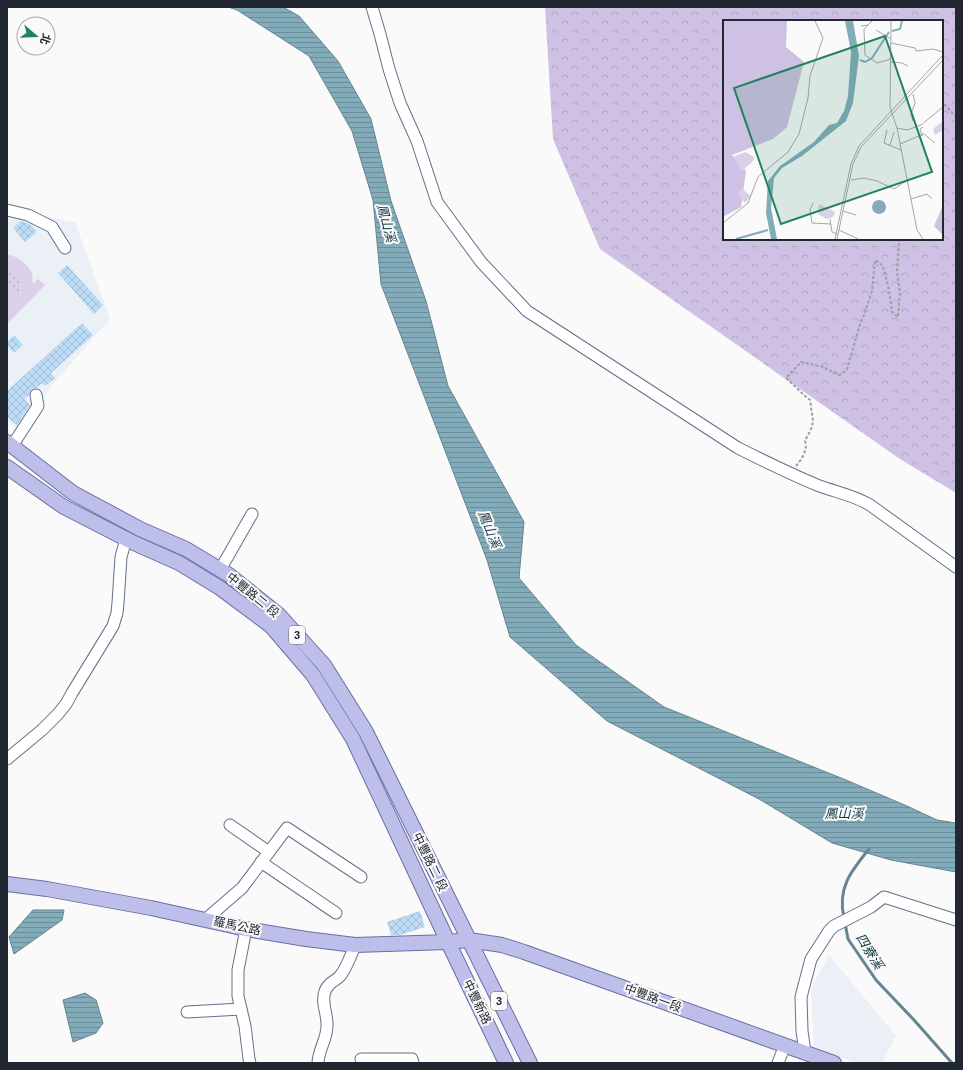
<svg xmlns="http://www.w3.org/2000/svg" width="963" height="1070" font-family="Arial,'Noto Sans TC',sans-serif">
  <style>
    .built { fill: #ebeff6 }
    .grass { fill: url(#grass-dots) }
    .forest { fill: url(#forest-crowns); fill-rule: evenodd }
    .garden { fill: #dad1e9 }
    .water { fill: url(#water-rules); stroke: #668491 }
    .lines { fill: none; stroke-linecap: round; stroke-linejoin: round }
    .stream { stroke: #668491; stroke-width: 3 }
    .building { fill: url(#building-cross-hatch) }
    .minor-casing { stroke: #63718a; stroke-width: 13 }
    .major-casing { stroke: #6b6ea1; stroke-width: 16 }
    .path { stroke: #9c9fa3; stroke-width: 2; stroke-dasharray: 3 2; stroke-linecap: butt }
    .minor { stroke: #fff; stroke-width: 11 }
    .major { stroke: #bebeeb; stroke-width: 14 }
    .labels { text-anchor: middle; stroke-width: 4; stroke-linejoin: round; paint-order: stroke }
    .shield { fill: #fafafa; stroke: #63676e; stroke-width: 1 }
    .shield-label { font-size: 11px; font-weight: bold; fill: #222832 }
    .street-label { font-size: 12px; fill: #222832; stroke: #fafafa }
    .water-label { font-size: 13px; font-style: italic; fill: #113743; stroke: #fafafa }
    .inset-river { fill: none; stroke: #83acba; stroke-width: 2 }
    .inset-road { fill: none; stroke: #a4a6aa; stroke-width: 1 }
    .view { fill: #21825b; fill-opacity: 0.15; stroke: #21825b; stroke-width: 2 }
    .inset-edge { fill: none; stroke: #222832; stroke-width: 2 }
  </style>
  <defs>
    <pattern id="grass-dots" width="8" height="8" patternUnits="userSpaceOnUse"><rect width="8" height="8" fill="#dad1e9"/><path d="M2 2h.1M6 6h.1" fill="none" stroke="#bbb3c8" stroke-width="1.8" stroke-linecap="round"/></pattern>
    <pattern id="forest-crowns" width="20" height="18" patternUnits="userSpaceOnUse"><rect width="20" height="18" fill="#cec1e3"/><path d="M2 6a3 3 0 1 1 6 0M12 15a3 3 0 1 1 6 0" fill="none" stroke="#b1a6c3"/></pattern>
    <pattern id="water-rules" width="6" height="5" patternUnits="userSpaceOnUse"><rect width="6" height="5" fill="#83acba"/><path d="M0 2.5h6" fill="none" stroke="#6b8c98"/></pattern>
    <pattern id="building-cross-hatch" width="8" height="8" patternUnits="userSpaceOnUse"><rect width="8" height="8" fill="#bcdcf6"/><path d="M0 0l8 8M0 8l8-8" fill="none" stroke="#a1bdd3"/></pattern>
  </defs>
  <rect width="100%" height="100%" fill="#fafafa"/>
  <g class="built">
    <polygon points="7,211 75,222 110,319 54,383 20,432 7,420"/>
    <polygon points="829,955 896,1036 882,1063 856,1063 814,1047 811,989"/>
  </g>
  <polygon class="grass" points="7,267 16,272 21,284 20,299 7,285"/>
  <path class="forest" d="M 545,7 L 956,7 L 956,493 L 900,459 L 600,249 L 553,139 ZM 724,21 L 942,21 L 942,239 L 724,239 Z"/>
  <path class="garden" d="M 7,254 C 16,256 29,264 32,274 C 33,277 32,281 33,284 L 38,279 L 45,285 L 7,324 L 7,285 L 20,299 L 21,284 L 16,272 L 7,267 Z"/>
  <g class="water">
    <polygon points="228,7 283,7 299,16 338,61 371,119 391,201 426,301 448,386 524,522 519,578 576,645 664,707 846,780 907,806 937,820 956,823 956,872 891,860 832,843 759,799 607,721 510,637 487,560 381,284 373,200 352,131 309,56 237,10"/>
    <polygon points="33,910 64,910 62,920 14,954 9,937"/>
    <polygon points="85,993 96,1000 103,1023 96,1033 73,1042 63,1000"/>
  </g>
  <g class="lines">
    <g class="stream">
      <path d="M 844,918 C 837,888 851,871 869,849"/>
      <polyline points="845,923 848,939 876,980 914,1020 952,1063"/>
    </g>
  </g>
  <g class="building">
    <polygon points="21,221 30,224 37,232 25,242 13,228"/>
    <polygon points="67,265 103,305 94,314 58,273"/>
    <polygon points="82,323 93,335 51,373 55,378 45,386 42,383 36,388 31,390 29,395 24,399 30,405 17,425 7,417 7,391"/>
    <polygon points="14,335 23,345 14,353 7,345 7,342"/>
    <polygon points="420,911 425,927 400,935 391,935 387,922"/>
  </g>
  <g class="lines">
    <defs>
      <g id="minor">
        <path d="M 372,7 L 380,34 L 389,69 L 400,103 L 417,141 L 437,202 L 481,262 L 527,311 L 738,448 C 764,461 790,474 817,485 C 835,492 854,495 870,505 L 956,567"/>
        <polyline points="7,210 28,215 52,227 65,248"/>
        <polyline points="12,446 38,406 36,395"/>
        <polyline points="220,570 252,514"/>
        <polyline points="7,759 42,730 58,714 66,704 72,693 113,626 117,613 118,603 121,557 126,539"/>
        <polyline points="230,825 269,852"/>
        <polyline points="261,862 336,913"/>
        <polyline points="205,920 242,888 287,828 361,877"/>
        <polyline points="246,929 238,970 238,996 245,1026 249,1059 250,1063"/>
        <polyline points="187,1012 241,1009"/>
        <polyline points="805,1052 802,1031 801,997 811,959 829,931 834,926 871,907 884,897 956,920"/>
        <polyline points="361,1059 412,1059 413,1063"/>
        <path d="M 318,1063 C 318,1050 328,1038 327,1024 C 327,1012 321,1003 325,991 C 329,981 335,982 340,976 C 346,969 352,953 355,945"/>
        <polyline points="778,1063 785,1045"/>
      </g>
      <g id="major">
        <polyline points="7,442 73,493 140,529 186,549 229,575 279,615 324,665 366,732 530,1063"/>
        <polyline points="7,467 64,507 134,543 179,563 220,588 271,626 313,675 353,739 448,942 506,1063"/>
        <polyline points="7,884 47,889 151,908 246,929 306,939 355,945 448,942 469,940 502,945 524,952 834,1063"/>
      </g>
    </defs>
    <use href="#minor" class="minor-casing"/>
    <use href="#major" class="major-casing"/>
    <g class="path">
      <polyline points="942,100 943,103 956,117"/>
      <path d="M 796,466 C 802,459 808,450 805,441 L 812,427 L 813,421 L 810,400 C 801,393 794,385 786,378 L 801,362 L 823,367 L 839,375 L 842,374 L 847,369 L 861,321 L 863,318 L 872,291 L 875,260 L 883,266 L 889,290 L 892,312 L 898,317 L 900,293 L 897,271 L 899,243 L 900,239"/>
    </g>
    <use href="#minor" class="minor"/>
    <use href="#major" class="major"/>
  </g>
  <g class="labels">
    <g class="shield">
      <rect x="289" y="626" width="16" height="18" rx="3"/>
      <rect x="491" y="992" width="16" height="18" rx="3"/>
    </g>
    <g class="shield-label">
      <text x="297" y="639">3</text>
      <text x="499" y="1005">3</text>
    </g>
    <g class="street-label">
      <text transform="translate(253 595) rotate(39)" y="4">中豐路二 段</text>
      <text transform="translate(430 862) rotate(64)" y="4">中豐路二 段</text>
      <text transform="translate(237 926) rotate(12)" y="4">羅馬公路</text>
      <text transform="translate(653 998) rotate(20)" y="4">中豐路一段</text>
      <text transform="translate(477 1002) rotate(64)" y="4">中豐新路</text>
    </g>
    <g class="water-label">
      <text transform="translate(387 223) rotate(75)" y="5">鳳山溪</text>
      <text transform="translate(490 529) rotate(68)" y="5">鳳山溪</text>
      <text x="844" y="818">鳳山溪</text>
      <text transform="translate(870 951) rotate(58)" y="5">四寮溪</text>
    </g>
  </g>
  <g transform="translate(723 20)">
    <rect width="220" height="220" fill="#fafafa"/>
    <path d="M 220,101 L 220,110 L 212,115 L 210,109 Z" fill="#dad1e9"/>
    <path d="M 0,1 L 64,1 L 63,27 L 81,42 L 64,107 L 50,119 L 9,135 L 23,151 L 18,187 L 0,197 ZM 220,185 L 220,215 L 211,206 Z" fill="#cec1e3"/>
    <path d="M 23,132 L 31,137 L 31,140 L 18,152 L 11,136 ZM 18,168 L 28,176 L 22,183 L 15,175 Z" fill="#dad1e9"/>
    <path d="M 96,184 L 112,192 L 110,197 L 104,199 L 95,194 Z" fill="#dad1e9"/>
    <path d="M 122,1 L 130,1 L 136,36 L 130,83 L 123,101 L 79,136 L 59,148 L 51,158 L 48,188 L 54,219 L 48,219 L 43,193 L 45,161 L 57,146 L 91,122 L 106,105 L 114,103 L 121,91 L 125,76 L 128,32 ZM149 187a7 7 0 1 1 14 0a7 7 0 1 1-14 0Z" fill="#83acba"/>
    <path class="inset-river" d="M 169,11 L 177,9 L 179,1M 137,40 L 142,42 L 149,38 L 166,12M 13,219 L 45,210"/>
    <path class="inset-road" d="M 168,1 L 167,87 L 174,108 L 194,210 L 200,219M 145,5 L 141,9 L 142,35 L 154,43 L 168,39M 138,6 L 145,5 L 149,1M 153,10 L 168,19M 168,23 L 192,28 L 193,31 L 210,29 L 220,32M 168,42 L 179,43 L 185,46M 190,101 L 188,94 L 192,83 L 190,74M 174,108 L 184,110 L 198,105 L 220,87M 164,110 L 161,123 L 178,130M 200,113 L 199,116 L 197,109 L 200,107M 201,114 L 212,123M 177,124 L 198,115M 167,125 L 171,112M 128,160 L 141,158 L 154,161 L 171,169 L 183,161M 188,179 L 204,174 L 209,179M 90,183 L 87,190 L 89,203 L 108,204M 120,191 L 133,195M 107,199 L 109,212 L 114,214M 0,203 L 25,183 L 35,157 L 65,132 L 76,114 L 85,78 L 87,56 L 100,18 L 92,1M 116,210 L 135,219M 112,219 L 128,144 L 136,126 L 220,35M 114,219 L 130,144 L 138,127 L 220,40"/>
    <path class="view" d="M 162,16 L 209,152 L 58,204 L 11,68 Z"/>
    <rect width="220" height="220" class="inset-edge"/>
  </g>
  <rect width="963" height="1070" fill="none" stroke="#222832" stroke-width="16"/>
  <g transform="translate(36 36) rotate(109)"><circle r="19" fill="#fafafa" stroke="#a4a6aa"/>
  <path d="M0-3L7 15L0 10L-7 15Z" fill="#21825b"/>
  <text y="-6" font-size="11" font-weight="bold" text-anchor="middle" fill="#222832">北</text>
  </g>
</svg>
